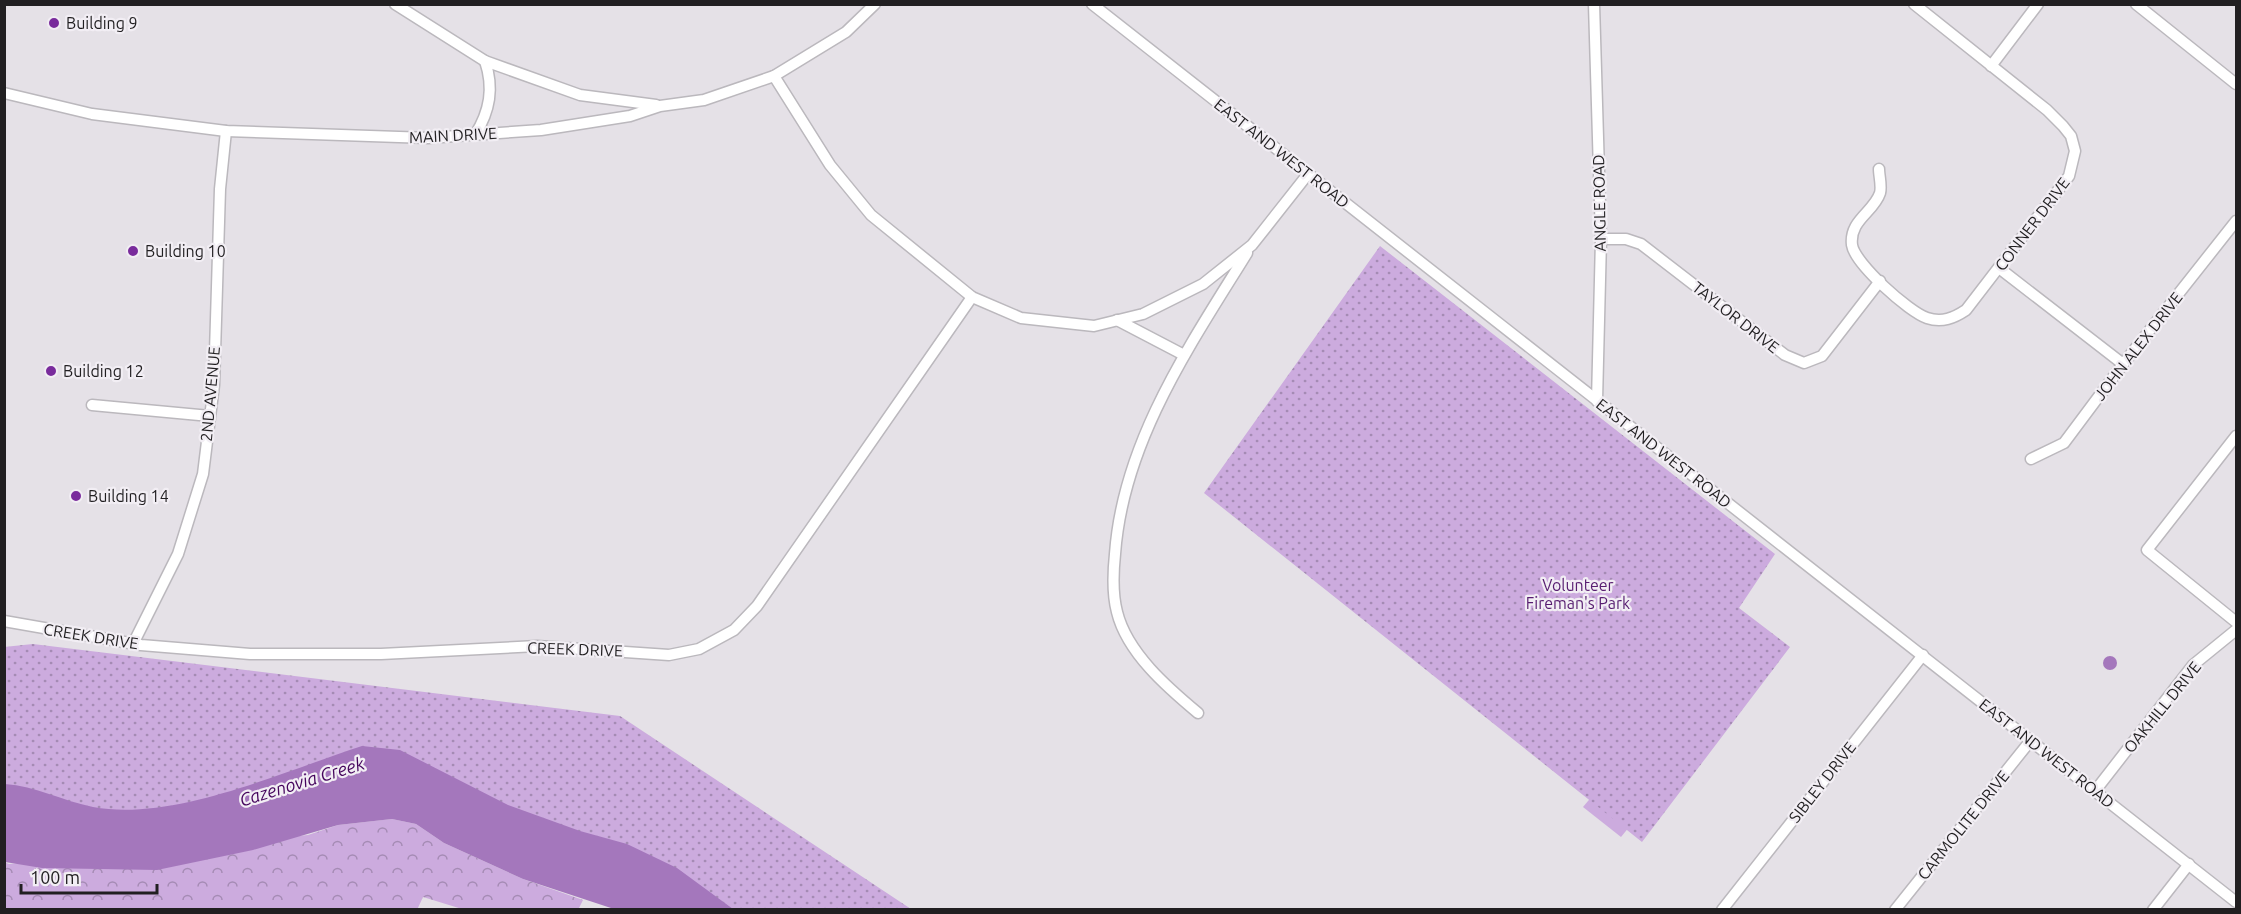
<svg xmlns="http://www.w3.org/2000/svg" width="2241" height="914" font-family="Ubuntu,sans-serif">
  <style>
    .grass { fill: #ccabde }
    .forest { fill: url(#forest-crowns) }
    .park { fill: url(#park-dots) }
    .water { fill: #a477bc }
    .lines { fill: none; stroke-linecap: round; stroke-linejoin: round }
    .minor-casing { stroke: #bbb8bd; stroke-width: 13 }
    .minor { stroke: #fff; stroke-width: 10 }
    .poi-dot { fill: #792b9c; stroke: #f2eef4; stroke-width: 2 }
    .labels { text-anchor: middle; stroke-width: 4.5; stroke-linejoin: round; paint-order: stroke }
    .poi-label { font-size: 16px; fill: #211f21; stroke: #f2eef4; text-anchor: start }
    .street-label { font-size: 16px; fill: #211f21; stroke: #f2eef4 }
    .park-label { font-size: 16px; fill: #571d70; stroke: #f2eef4 }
    .water-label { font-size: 18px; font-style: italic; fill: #45055d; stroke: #f2eef4 }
  </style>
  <defs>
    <pattern id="forest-crowns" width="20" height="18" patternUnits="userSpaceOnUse" patternTransform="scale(1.5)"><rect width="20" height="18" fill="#ccabde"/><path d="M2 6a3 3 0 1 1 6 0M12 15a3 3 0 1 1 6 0" fill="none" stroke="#a58bb4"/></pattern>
    <pattern id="park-dots" width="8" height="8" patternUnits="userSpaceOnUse" patternTransform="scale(1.5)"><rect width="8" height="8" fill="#ccabde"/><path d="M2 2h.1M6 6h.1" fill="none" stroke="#a58bb4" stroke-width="1.8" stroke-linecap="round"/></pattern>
  </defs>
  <rect width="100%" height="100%" fill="#e5e1e7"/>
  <polygon class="grass" points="1609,776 1647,805 1621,837 1583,807"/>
  <polygon class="forest" points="392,819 416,824 444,843 523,879 583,900 578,910 462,909 423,897 417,910 5,909 4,862 9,864 308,835 338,825"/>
  <g class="park">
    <polygon points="1380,246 1775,554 1739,608 1790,647 1642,842 1204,493"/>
    <polygon points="33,644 620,716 911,909 698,909 390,779 205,829 5,825 4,647"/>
  </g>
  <g class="water">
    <circle cx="2110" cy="663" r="7"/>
    <path d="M 362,746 L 400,750 L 508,805 L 580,831 L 627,844 L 677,868 L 733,909 L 614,909 L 523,879 L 444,843 L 416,824 L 392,819 L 338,825 L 253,850 L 157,870 L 42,868 L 5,862 L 5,784 C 35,786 63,801 93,807 C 174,822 284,771 362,746 Z"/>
  </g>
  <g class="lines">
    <defs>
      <g id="minor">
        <polyline points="395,4 485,61 580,95 656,105"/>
        <polyline points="1092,4 2236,902"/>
        <polyline points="1594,4 1601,239 1597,401"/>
        <polyline points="2136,4 2236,84"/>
        <polyline points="1991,66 2038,4"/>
        <polyline points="774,76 830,165 871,215 972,297 1021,318 1094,326 1143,314 1203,284 1252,245 1308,174"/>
        <polyline points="4,93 92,114 226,131 428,138 541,130 630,116 660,106 704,100 774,76 846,32 875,4"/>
        <path d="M 475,135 C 490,111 494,88 485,61"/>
        <path d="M 1879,169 C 1879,176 1882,186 1880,193 C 1874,212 1849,220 1852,245 C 1855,264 1909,312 1927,318 C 1942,323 1954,318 1966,310 L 2069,176 L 2075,151 L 2071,136 L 2063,126 L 2047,110 L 1914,4"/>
        <polyline points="1601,239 1626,239 1641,244 1785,355 1804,363 1822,356 1880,281"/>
        <polyline points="1999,268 2123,364"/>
        <polyline points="1117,320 1184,355"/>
        <polyline points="92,405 210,416"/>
        <polyline points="2236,436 2147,550 2236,622"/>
        <polyline points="2031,459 2064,443 2123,364 2236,221"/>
        <polyline points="4,621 141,645 250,654 381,654 537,646 669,655 699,649 734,630 757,606 972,297"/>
        <polyline points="133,644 178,554 203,474 214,385 220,189 226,131"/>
        <path d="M 1198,713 C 1168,688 1127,653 1117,612 C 1112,593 1113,573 1115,554 C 1123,442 1190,345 1247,253"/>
        <polyline points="2095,791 2193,665 2236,630"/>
        <polyline points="1722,910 1923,655"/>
        <polyline points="1895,910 2031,740"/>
        <polyline points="2153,910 2189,864"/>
      </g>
    </defs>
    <use href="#minor" class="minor-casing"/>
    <use href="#minor" class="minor"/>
  </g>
  <g class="poi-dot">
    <circle cx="54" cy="23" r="6"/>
    <circle cx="133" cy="251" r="6"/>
    <circle cx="51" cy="371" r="6"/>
    <circle cx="76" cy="496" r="6"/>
  </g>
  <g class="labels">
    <g class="poi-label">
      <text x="66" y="29">Building 9</text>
      <text x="145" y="257">Building 10</text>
      <text x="63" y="377">Building 12</text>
      <text x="88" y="502">Building 14</text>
    </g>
    <g class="street-label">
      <text transform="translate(453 135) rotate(-3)" y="6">MAIN DRIVE</text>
      <text transform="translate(1282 153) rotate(38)" y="6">EAST AND WEST ROAD</text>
      <text transform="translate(1599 203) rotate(-91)" y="6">ANGLE ROAD</text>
      <text transform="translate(2032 224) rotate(-53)" y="6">CONNER DRIVE</text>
      <text transform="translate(1736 317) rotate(38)" y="6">TAYLOR DRIVE</text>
      <text transform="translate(2138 346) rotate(-52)" y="6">JOHN ALEX DRIVE</text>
      <text transform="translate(210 394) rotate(-85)" y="6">2ND AVENUE</text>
      <text transform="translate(1664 453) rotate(38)" y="6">EAST AND WEST ROAD</text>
      <text transform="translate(91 636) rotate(9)" y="6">CREEK DRIVE</text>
      <text transform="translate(575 649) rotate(2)" y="6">CREEK DRIVE</text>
      <text transform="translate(2162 707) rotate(-51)" y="6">OAKHILL DRIVE</text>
      <text transform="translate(2047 753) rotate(38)" y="6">EAST AND WEST ROAD</text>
      <text transform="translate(1822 782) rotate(-52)" y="6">SIBLEY DRIVE</text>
      <text transform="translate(1963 825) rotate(-51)" y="6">CARMOLITE DRIVE</text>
    </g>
    <g class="park-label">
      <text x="1578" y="591">Volunteer<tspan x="1578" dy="18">Fireman's Park</tspan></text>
    </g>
    <g class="water-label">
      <text transform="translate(302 782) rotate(-17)" y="6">Cazenovia Creek</text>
    </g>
  </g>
  <rect width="2241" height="914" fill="none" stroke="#211f21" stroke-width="12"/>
  <path d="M21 884v9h136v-9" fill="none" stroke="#211f21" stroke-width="3"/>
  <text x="30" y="884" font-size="18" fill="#211f21" stroke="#f2eef4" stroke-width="4.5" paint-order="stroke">100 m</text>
</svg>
